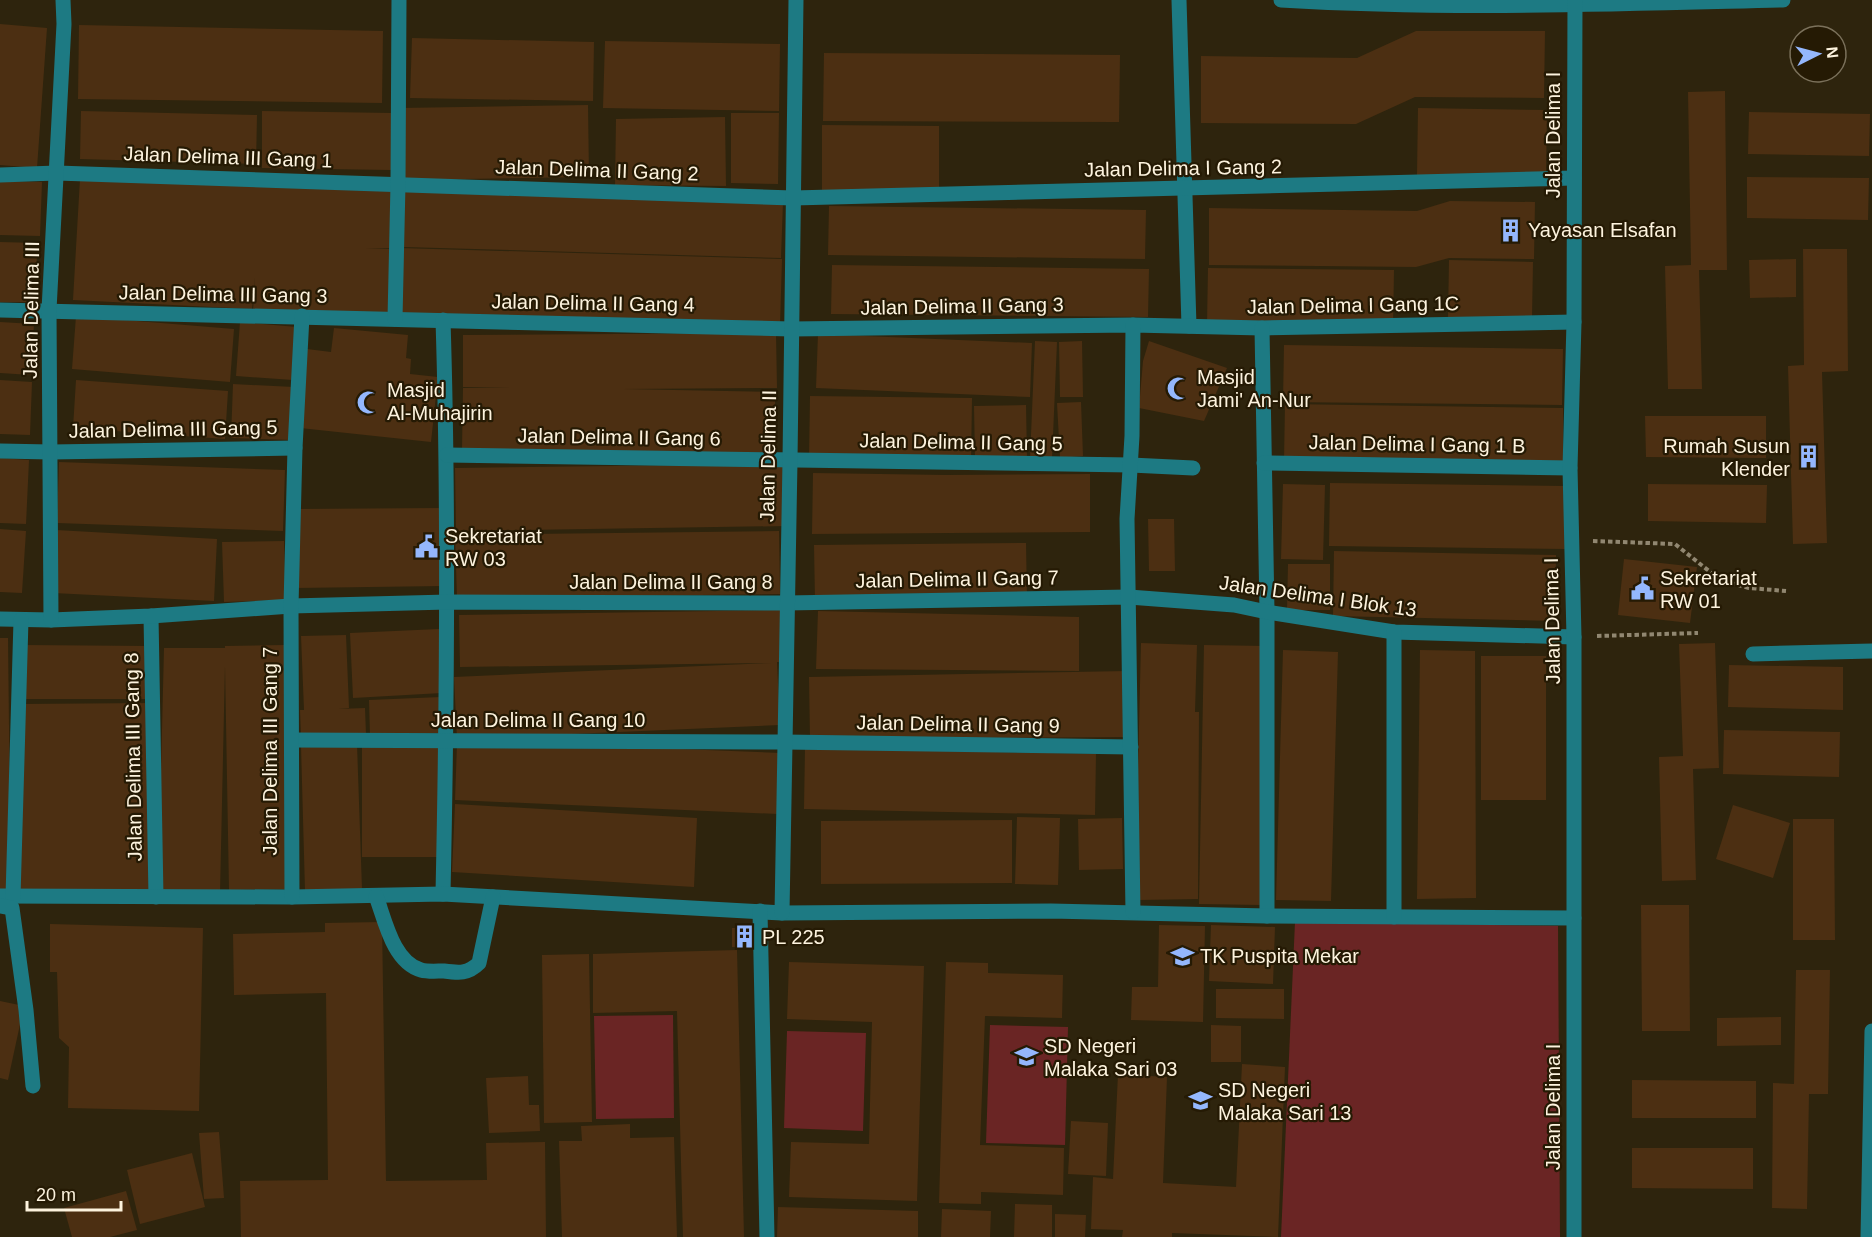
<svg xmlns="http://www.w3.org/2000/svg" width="1872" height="1237" font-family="Helvetica,sans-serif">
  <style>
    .green { fill: #6a2524 }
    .building { fill: #4c2f12 }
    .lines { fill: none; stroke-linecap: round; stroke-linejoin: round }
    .path { stroke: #918771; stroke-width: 4; stroke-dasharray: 4.5 3; stroke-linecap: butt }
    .minor { stroke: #1d7a83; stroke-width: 15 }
    .labels { text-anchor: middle; stroke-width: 4.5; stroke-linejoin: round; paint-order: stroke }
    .street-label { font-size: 20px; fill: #fdf3de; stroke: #251a04 }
    .poi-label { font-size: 20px; fill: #fdf3de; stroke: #251a04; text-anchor: start }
  </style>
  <rect width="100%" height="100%" fill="#2e240d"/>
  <g class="green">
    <polygon points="1295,922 1558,926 1560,1237 1281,1237"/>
    <polygon points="673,1015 674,1118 596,1119 594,1016"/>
    <polygon points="990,1025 1068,1027 1065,1145 986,1143"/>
    <polygon points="787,1031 866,1033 863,1131 784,1128"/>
  </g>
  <g class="building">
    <polygon points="0,24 47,28 37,168 0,165"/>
    <polygon points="79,25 383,31 382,103 78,99"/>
    <polygon points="1416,31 1545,31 1544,98 1415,97 1356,124 1201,123 1201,56 1357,58"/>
    <polygon points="412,38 594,42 593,101 410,98"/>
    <polygon points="605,41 780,44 779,111 603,108"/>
    <polygon points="824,53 1120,55 1119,122 823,121"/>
    <polygon points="1725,91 1727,270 1699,270 1702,389 1668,389 1665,266 1691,265 1688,92"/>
    <polygon points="588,105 589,177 402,180 400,108"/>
    <polygon points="1418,108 1547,110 1546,176 1417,175"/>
    <polygon points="81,111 257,115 256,164 80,159"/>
    <polygon points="262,111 392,113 391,170 262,168"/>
    <polygon points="1749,112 1870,114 1869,156 1748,154"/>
    <polygon points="731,113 779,113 778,184 731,183"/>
    <polygon points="725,117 726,186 615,185 616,119"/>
    <polygon points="822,125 939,126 939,193 822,192"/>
    <polygon points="1747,177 1869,178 1868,220 1747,218"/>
    <polygon points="80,179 396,189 395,248 366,248 394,249 392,316 253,312 255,277 252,309 73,300"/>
    <polygon points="0,181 42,182 40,236 0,235"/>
    <polygon points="404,190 783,202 781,258 403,247"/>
    <polygon points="1450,201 1535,202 1534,259 1449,258 1416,267 1209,265 1209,208 1417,211"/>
    <polygon points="829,206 1146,210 1145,259 828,255"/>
    <polygon points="0,242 37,243 36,302 0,302"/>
    <polygon points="400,248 782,259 780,326 398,316"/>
    <polygon points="1803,249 1847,249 1848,371 1822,372 1827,543 1793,544 1788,366 1804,365"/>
    <polygon points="1796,259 1796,297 1750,298 1749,260"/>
    <polygon points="1449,260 1533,262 1532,318 1448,317"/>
    <polygon points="832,265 1149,269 1148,317 831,314"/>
    <polygon points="1208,268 1394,270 1393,327 1207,324"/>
    <polygon points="76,316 234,329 230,382 72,369"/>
    <polygon points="0,322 34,324 31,375 0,373"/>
    <polygon points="240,322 297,327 293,380 236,376"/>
    <polygon points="334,328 408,335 406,358 411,359 410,374 438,377 431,442 300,428 307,349 331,352"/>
    <polygon points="776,333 777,388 624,389 775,392 775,453 462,449 463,388 511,388 463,387 463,335"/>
    <polygon points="818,334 1032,343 1030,397 816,388"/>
    <polygon points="1035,341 1057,342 1052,459 1030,458"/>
    <polygon points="1082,341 1083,397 1060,397 1059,342"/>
    <polygon points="1149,341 1227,368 1204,421 1139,408 1143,361"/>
    <polygon points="1284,345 1563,349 1562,405 1283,402"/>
    <polygon points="0,380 32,382 30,435 0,434"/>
    <polygon points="76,380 228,391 225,439 73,428"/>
    <polygon points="233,384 294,387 292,440 231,438"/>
    <polygon points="810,396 972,398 971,462 809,460"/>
    <polygon points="1081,402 1083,456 1060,458 1057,403"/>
    <polygon points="1285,404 1563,408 1563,464 1284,461"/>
    <polygon points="1026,405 1027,458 975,460 974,406"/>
    <polygon points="1645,416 1766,416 1766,458 1646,457"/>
    <polygon points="0,458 29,460 26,524 0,523"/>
    <polygon points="59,462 285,470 283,531 57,523"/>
    <polygon points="786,464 787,526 456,531 455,468"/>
    <polygon points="813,473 946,475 1090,474 1090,532 812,534"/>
    <polygon points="1330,483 1566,486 1566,549 1329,546"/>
    <polygon points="1283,484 1325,485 1323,560 1281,559"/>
    <polygon points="1648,484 1767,485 1766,523 1648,521"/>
    <polygon points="443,508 444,586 296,588 295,509"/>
    <polygon points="1148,519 1174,519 1175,571 1149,571"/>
    <polygon points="0,529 26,531 22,593 0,592"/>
    <polygon points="56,530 217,539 214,601 53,593"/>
    <polygon points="779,531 780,594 457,598 455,535"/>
    <polygon points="284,541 286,600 224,602 222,542"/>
    <polygon points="1026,543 1027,599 815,601 814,545"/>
    <polygon points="1334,551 1556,555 1555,621 1333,616"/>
    <polygon points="1624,559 1697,567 1690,623 1618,615"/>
    <polygon points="1288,564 1330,564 1330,610 1287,610"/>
    <polygon points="782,610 782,662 777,662 780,725 457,739 454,677 772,663 460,667 459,615"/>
    <polygon points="818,611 1079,617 1079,671 816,669"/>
    <polygon points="439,629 442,693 353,698 350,633"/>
    <polygon points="346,635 349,708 338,709 365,708 366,734 301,737 300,710 304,710 301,636"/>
    <polygon points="0,638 8,638 10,816 7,890 0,890"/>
    <polygon points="1141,643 1197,645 1195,712 1199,712 1198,899 1139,900 1138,769"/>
    <polygon points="1715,643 1719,768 1693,769 1696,880 1662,881 1659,757 1683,756 1679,644"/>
    <polygon points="23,645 150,646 150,699 23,699"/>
    <polygon points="285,645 290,889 229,890 225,666 220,894 158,893 164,648 225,648 225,646"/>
    <polygon points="1204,645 1266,646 1261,905 1199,904"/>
    <polygon points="1283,650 1338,652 1331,901 1276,900"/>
    <polygon points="1420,650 1475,651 1476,898 1417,899"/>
    <rect x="1481" y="656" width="65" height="144"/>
    <polygon points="1729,665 1843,667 1843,710 1728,707"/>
    <polygon points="1128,671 1130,737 810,739 809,677"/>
    <polygon points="441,697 442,733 370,736 369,700"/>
    <polygon points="152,703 154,890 20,891 20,704"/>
    <polygon points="1724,730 1840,732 1839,777 1723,774"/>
    <polygon points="526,743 781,753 778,814 455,800 457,744"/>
    <polygon points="357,744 362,889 305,891 301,746"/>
    <polygon points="362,744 441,744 442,857 362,857"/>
    <polygon points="805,748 1096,754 1095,815 804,809"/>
    <polygon points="455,804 697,818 694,887 452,872"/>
    <polygon points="1733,805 1790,823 1773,878 1716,859"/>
    <polygon points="1017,817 1060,818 1058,885 1015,884"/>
    <polygon points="1122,818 1123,869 1079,870 1078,819"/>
    <polygon points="1793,819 1834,819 1835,940 1793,940"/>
    <polygon points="1012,820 1012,883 821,884 821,821"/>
    <polygon points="1641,905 1689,905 1690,1031 1642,1031"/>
    <polygon points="382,922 386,1181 487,1180 486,1143 545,1142 546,1237 241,1237 240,1181 328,1180 326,993 234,995 233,934 325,932 325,923"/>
    <polygon points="50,924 203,928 199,1111 68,1108 69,1047 59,1038 57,972 50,972"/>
    <polygon points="1159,925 1205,926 1203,1022 1131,1020 1132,987 1158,987"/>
    <polygon points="1211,925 1275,927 1273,984 1209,981"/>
    <rect x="732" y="928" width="24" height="19"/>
    <polygon points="737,950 744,1237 683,1237 677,1011 593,1013 593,954"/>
    <polygon points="589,954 592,1122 544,1123 542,955"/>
    <polygon points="789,962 924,966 917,1201 789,1197 791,1142 869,1144 872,1022 787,1019"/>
    <polygon points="946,962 988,963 988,973 1063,975 1062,1018 985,1016 980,1145 1064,1148 1063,1195 981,1192 981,1204 939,1203"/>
    <polygon points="1796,970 1830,970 1828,1094 1809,1094 1807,1209 1772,1208 1773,1083 1794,1084"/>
    <polygon points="1216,989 1284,989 1284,1019 1216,1018"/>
    <polygon points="0,1001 24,1006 8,1080 0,1078"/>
    <polygon points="1781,1017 1781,1045 1717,1046 1717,1018"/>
    <polygon points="1211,1025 1241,1026 1241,1062 1211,1062"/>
    <polygon points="1242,1064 1285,1067 1278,1237 1172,1233 1172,1237 1122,1237 1123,1230 1091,1229 1093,1177 1113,1179 1118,1074 1167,1077 1163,1183 1236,1187"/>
    <polygon points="528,1076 529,1105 539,1105 540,1131 489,1133 486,1078"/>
    <polygon points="1632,1080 1756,1081 1756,1118 1632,1118"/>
    <polygon points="1071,1121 1108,1123 1106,1176 1068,1174"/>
    <polygon points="630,1124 630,1138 674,1137 677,1237 562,1237 559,1141 582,1141 581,1126"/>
    <polygon points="219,1132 224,1198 204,1199 199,1133"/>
    <polygon points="1632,1148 1753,1148 1753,1189 1632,1188"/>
    <polygon points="192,1153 205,1207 140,1224 127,1170"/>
    <polygon points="126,1191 137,1230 110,1237 72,1237 64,1208"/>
    <polygon points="1015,1204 1052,1205 1052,1237 1014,1237"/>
    <polygon points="778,1207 918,1211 918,1237 777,1237"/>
    <polygon points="942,1209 991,1211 990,1237 941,1237"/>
    <polygon points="1055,1214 1086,1215 1085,1237 1055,1237"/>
  </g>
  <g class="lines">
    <g class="path">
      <polyline points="1593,541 1675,544 1714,575 1724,581 1749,588 1786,591"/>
      <polyline points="1597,636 1698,633"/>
    </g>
    <g class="minor">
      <polyline points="1179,0 1189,326"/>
      <path d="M 1281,0 C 1448,10 1616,4 1783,0"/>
      <polyline points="0,175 57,173 793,198 1574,178"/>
      <polyline points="0,310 791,329 1133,325 1262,328 1574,322"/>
      <polyline points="395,319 398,184 399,0"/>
      <path d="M 443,320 C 449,512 447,703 443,894"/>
      <polyline points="1262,328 1267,612 1267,916"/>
      <polyline points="0,451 51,452 295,448"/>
      <polyline points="447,455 1131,465 1193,468"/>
      <polyline points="1264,463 1570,468"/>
      <polyline points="151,616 156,897"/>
      <polyline points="0,619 51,620 151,616 291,606 448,602 786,603 1129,597 1234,605 1267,612 1394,632 1574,637"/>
      <polyline points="51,620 49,310 64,24 63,0"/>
      <polyline points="1753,654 1872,651"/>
      <polyline points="292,740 784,742 1131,747"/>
      <polyline points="0,896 292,897 443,894 782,913 1051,911 1267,916 1574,918"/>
      <path d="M 376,896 C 385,920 393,962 421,970 C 428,972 437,971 444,971 C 459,973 468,974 479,963 L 493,897"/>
      <polyline points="13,897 21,620"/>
      <polyline points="292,897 291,606 295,448 302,316"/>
      <polyline points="0,906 12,908 26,1010 33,1086"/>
      <polyline points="760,911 767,1237"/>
      <polyline points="1133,912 1127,519 1132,436 1133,325"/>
      <polyline points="782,913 790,461 796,0"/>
      <polyline points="1394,917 1394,632"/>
      <polyline points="1574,1237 1574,637 1570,468 1574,322 1575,0"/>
      <polyline points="1868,1237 1872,1031"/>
    </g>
  </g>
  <defs>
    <symbol id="building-bare" viewBox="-9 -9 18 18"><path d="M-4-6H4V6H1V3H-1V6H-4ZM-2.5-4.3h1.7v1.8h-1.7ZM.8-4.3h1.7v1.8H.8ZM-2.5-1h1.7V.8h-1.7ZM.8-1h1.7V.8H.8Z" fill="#94b7fd" stroke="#251a04" stroke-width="2.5" paint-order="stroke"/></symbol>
    <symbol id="mosque-bare" viewBox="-9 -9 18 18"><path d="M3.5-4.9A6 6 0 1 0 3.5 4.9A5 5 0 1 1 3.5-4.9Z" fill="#94b7fd" stroke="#251a04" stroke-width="2.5" paint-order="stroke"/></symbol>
    <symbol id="civic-bare" viewBox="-9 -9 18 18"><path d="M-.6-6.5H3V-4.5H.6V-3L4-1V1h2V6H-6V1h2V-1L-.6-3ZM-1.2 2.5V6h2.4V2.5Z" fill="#94b7fd" stroke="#251a04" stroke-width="2.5" paint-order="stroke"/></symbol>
    <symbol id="school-bare" viewBox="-9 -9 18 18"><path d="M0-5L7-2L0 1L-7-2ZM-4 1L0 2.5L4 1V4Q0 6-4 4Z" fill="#94b7fd" stroke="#251a04" stroke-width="2.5" paint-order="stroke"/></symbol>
  </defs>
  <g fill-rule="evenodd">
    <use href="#building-bare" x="1494" y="214" width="33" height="33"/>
    <use href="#mosque-bare" x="1162" y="372" width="33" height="33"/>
    <use href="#mosque-bare" x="352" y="386" width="33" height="33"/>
    <use href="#building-bare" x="1792" y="440" width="33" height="33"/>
    <use href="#civic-bare" x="410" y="530" width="33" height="33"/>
    <use href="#civic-bare" x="1626" y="572" width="33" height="33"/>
    <use href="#building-bare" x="728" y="920" width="33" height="33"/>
    <use href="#school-bare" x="1166" y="940" width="33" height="33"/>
    <use href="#school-bare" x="1010" y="1040" width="33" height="33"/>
    <use href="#school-bare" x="1184" y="1084" width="33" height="33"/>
  </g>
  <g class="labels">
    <g class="street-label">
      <text transform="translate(1553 135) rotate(-90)" y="7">Jalan Delima I</text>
      <text transform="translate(228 157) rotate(2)" y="7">Jalan Delima III Gang 1</text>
      <text transform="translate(1183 168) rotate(-1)" y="7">Jalan Delima I Gang 2</text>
      <text transform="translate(597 170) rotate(2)" y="7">Jalan Delima II Gang 2</text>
      <text transform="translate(223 294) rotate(1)" y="7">Jalan Delima III Gang 3</text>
      <text transform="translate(593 303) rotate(1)" y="7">Jalan Delima II Gang 4</text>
      <text transform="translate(1353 305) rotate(-1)" y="7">Jalan Delima I Gang 1C</text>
      <text transform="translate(962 306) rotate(-1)" y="7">Jalan Delima II Gang 3</text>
      <text transform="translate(31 310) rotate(-89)" y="7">Jalan Delima III</text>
      <text transform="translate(173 429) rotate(-1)" y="7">Jalan Delima III Gang 5</text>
      <text transform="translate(619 437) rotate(1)" y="7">Jalan Delima II Gang 6</text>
      <text transform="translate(961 442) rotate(1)" y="7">Jalan Delima II Gang 5</text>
      <text transform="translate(1417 444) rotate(1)" y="7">Jalan Delima I Gang 1 B</text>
      <text transform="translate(768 456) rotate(-89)" y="7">Jalan Delima II</text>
      <text transform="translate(957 579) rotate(-1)" y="7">Jalan Delima II Gang 7</text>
      <text x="671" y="589">Jalan Delima II Gang 8</text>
      <text transform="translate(1318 596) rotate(8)" y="7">Jalan Delima I Blok 13</text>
      <text transform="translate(1552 621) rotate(-91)" y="7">Jalan Delima I</text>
      <text x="538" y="727">Jalan Delima II Gang 10</text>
      <text transform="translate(958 724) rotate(1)" y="7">Jalan Delima II Gang 9</text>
      <text transform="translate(270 751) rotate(-90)" y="7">Jalan Delima III Gang 7</text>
      <text transform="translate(133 757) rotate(-91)" y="7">Jalan Delima III Gang 8</text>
      <text transform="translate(1553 1107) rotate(-90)" y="7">Jalan Delima I</text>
    </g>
    <g class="poi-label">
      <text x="1528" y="237">Yayasan Elsafan</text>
      <text x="1197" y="384">Masjid<tspan x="1197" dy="23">Jami' An-Nur</tspan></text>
      <text x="387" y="397">Masjid<tspan x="387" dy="23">Al-Muhajirin</tspan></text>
      <text x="1790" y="453" text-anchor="end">Rumah Susun<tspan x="1790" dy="23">Klender</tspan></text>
      <text x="445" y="543">Sekretariat<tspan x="445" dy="23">RW 03</tspan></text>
      <text x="1660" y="585">Sekretariat<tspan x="1660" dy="23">RW 01</tspan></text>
      <text x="762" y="944">PL 225</text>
      <text x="1200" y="963">TK Puspita Mekar</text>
      <text x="1044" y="1053">SD Negeri<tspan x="1044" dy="23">Malaka Sari 03</tspan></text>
      <text x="1218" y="1097">SD Negeri<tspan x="1218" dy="23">Malaka Sari 13</tspan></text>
    </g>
  </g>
  <g transform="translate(1818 54) rotate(84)"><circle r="28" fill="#251a04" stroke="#7b715b" stroke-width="1.5"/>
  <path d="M0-4.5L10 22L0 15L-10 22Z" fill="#94b7fd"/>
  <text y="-9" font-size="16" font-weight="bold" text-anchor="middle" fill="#fdf3de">N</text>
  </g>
  <path d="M27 1201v9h94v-9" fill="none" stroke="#fdf3de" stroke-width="3"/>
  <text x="36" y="1201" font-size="18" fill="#fdf3de" stroke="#251a04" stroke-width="4.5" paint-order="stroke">20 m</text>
</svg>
